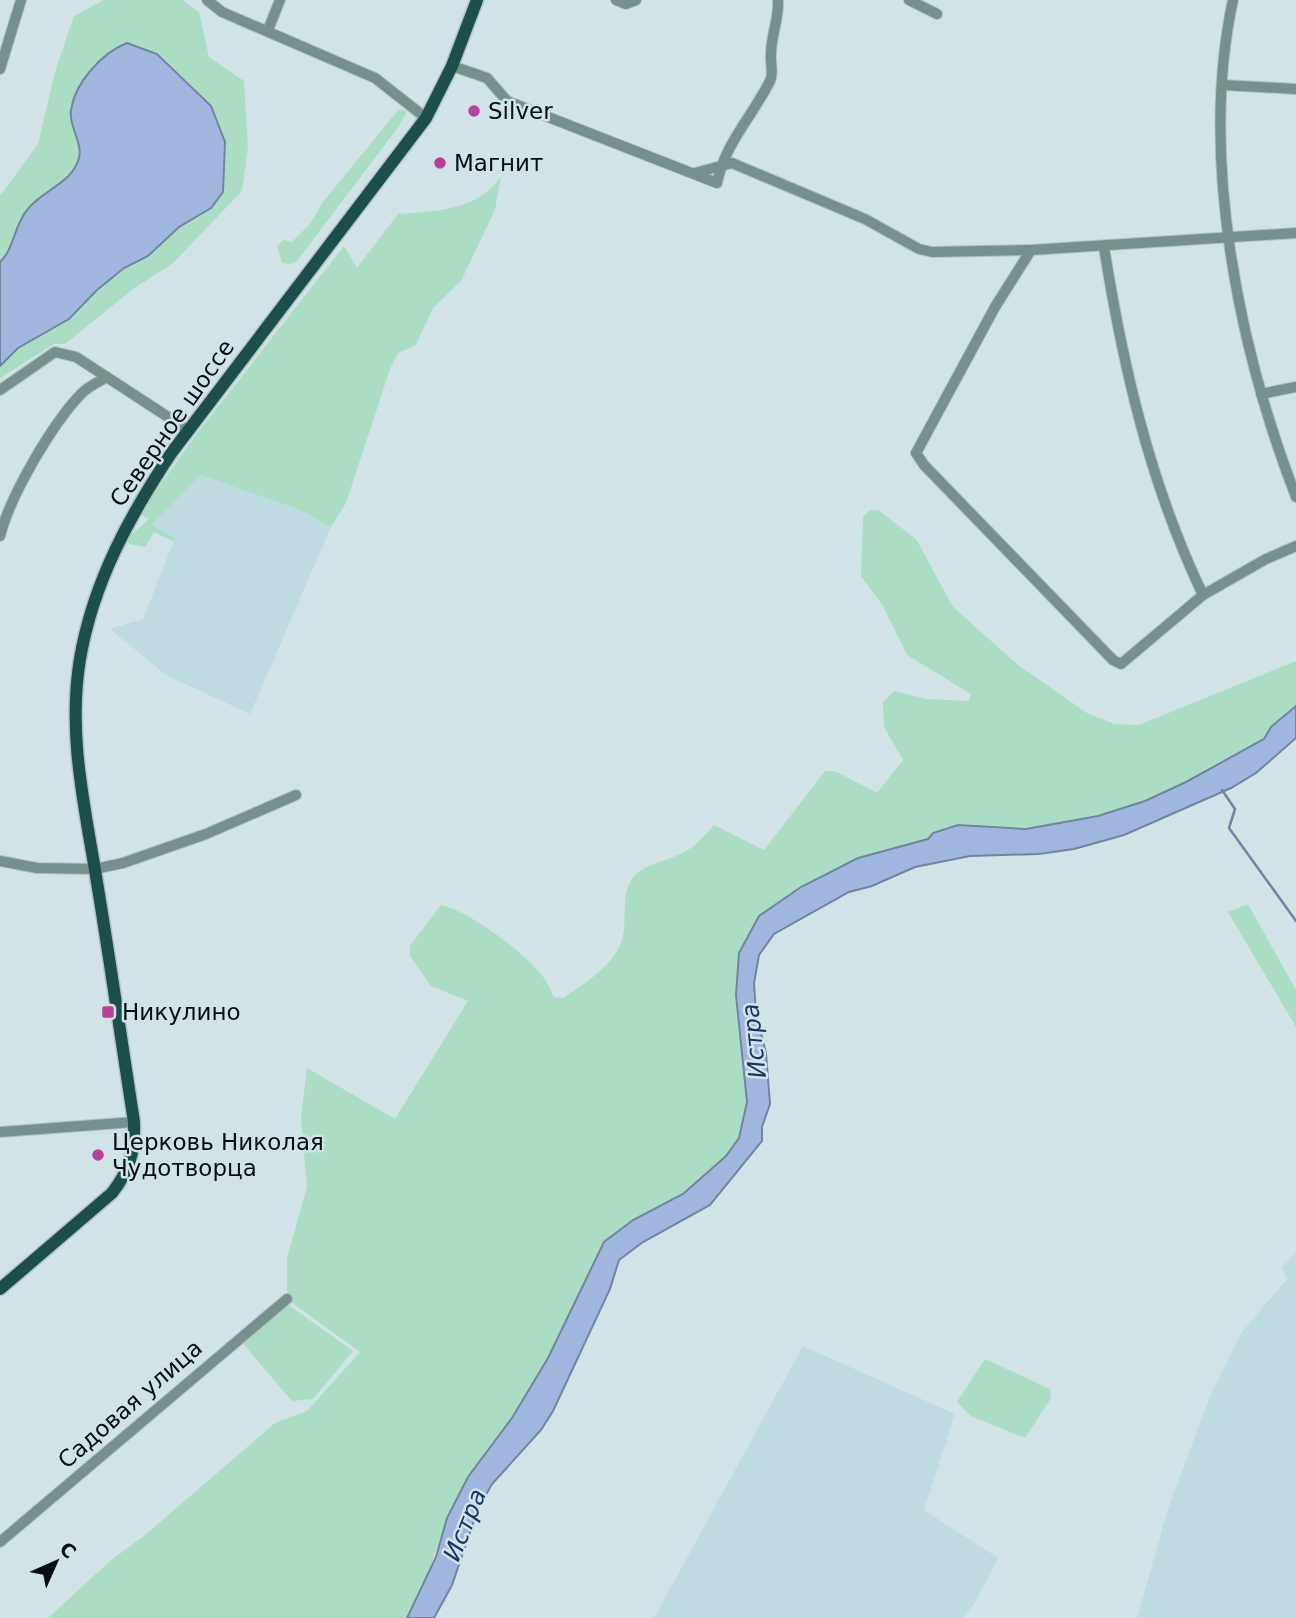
<svg xmlns="http://www.w3.org/2000/svg" width="1296" height="1618" font-family="'DejaVu Sans',sans-serif">
  <style>
    .built { fill: #bfdae1 }
    .green { fill: #aaddc3 }
    .water { fill: #a1b6df; stroke: #7384a1; stroke-width: 2 }
    .lines { fill: none; stroke-linecap: round; stroke-linejoin: round }
    .stream { stroke: #7384a1; stroke-width: 2.5 }
    .minor-casing { stroke: #b1c1c4; stroke-width: 12 }
    .major-casing { stroke: #b1c1c4; stroke-width: 15 }
    .minor { stroke: #77908d; stroke-width: 10 }
    .major { stroke: #1c4f4b; stroke-width: 12 }
    .poi-dot { fill: #b84299; stroke: #d1e3e7; stroke-width: 2.5 }
    .labels { text-anchor: middle; stroke-width: 5; stroke-linejoin: round; paint-order: stroke }
    .poi-label { font-size: 23px; fill: #080e0f; stroke: #d1e3e7; text-anchor: start }
    .street-label { font-size: 23px; fill: #080e0f; stroke: #d1e3e7 }
    .water-label { font-size: 24px; font-style: italic; fill: #1b3265; stroke: #d1e3e7 }
  </style>
  <rect width="100%" height="100%" fill="#d1e3e7"/>
  <g class="built">
    <polygon points="201,475 300,510 331,527 250,714 166,675 110,629 143,619 175,538 152,525"/>
    <polygon points="1296,1252 1296,1618 1137,1618 1167,1512 1209,1399 1242,1332 1287,1279 1282,1268"/>
    <polygon points="803,1346 955,1414 924,1510 998,1558 976,1601 963,1618 654,1618"/>
  </g>
  <g class="green">
    <path d="M 104,0 L 182,0 L 199,12 L 209,57 L 244,81 L 248,147 L 242,191 L 172,264 L 133,289 L 65,344 L 54,344 L 0,378 L 0,366 L 18,348 L 69,319 L 97,290 L 124,268 L 148,256 L 179,227 L 211,208 L 70,111 C 73,124 80,141 80,154 C 78,181 43,191 27,209 C 14,224 15,248 0,262 L 0,196 L 38,144 L 55,72 L 74,16 Z"/>
    <polygon points="399,109 407,111 399,126 297,261 290,264 282,263 277,246 283,240 292,242 310,224 323,202"/>
    <path d="M 501,176 L 495,210 L 461,281 L 433,308 L 416,345 L 398,353 L 390,369 L 346,503 L 331,527 L 300,510 L 201,475 L 152,525 L 175,538 L 175,542 L 154,532 L 145,547 L 129,544 L 127,539 L 149,519 L 140,514 L 195,436 L 344,246 L 357,268 L 398,214 C 436,211 478,211 501,176 Z"/>
    <path d="M 870,510 L 878,510 L 916,539 L 953,607 L 1018,665 L 1087,713 L 1114,724 L 1139,725 L 1296,661 L 1296,706 L 1271,726 L 1264,739 L 1186,782 L 1145,801 L 1098,816 L 1026,829 L 958,825 L 933,833 L 928,839 L 881,851 L 830,871 L 759,916 L 739,953 L 736,995 L 747,1102 L 739,1138 L 726,1156 L 683,1194 L 633,1220 L 604,1242 L 548,1358 L 512,1418 L 468,1477 L 438,1544 L 427,1577 L 407,1618 L 48,1618 L 110,1561 L 144,1536 L 275,1423 L 307,1411 L 360,1352 L 287,1299 L 287,1258 L 307,1187 L 301,1118 L 307,1068 L 395,1119 L 468,1001 L 431,986 L 410,956 L 410,946 L 441,905 C 470,912 521,950 540,973 C 546,979 550,989 554,997 L 563,998 C 588,981 622,961 624,929 C 626,913 622,895 631,881 C 640,864 666,862 682,853 C 695,847 704,836 714,825 L 764,850 L 825,771 L 835,771 L 877,793 L 903,760 L 884,727 L 883,702 L 894,691 L 926,699 L 969,701 L 971,694 L 907,655 L 883,606 L 861,576 L 863,517 Z"/>
    <polygon points="1248,904 1296,990 1296,1027 1228,912"/>
    <polygon points="287,1304 353,1351 313,1399 292,1401 240,1340"/>
    <polygon points="985,1359 1050,1389 1051,1398 1025,1438 971,1416 957,1402"/>
  </g>
  <g class="water">
    <path d="M 127,43 L 157,54 L 211,106 L 225,142 L 223,192 L 211,208 L 179,227 L 148,256 L 124,268 L 97,290 L 69,319 L 18,348 L 0,366 L 0,262 C 14,249 14,226 27,210 C 42,190 72,184 79,158 C 83,143 68,125 71,110 C 75,82 102,53 127,43 Z"/>
    <polygon points="1296,706 1296,738 1256,773 1231,788 1124,835 1074,849 1039,854 970,856 915,867 872,886 849,892 774,934 759,955 754,983 756,1013 766,1053 770,1104 762,1127 762,1141 710,1205 643,1242 619,1260 610,1289 553,1411 541,1430 492,1484 478,1509 452,1585 434,1618 407,1618 436,1557 447,1518 468,1477 512,1418 548,1358 604,1242 633,1220 683,1194 726,1156 739,1138 747,1102 736,995 739,953 759,916 801,887 858,858 928,839 933,833 958,825 1026,829 1098,816 1145,801 1186,782 1264,739 1271,727"/>
  </g>
  <g class="lines">
    <polyline class="stream" points="1222,790 1235,809 1229,828 1296,921"/>
    <defs>
      <g id="minor">
        <polyline points="207,0 222,12 375,78 426,118"/>
        <polyline points="616,0 626,4 636,0"/>
        <polyline points="909,0 937,14"/>
        <path d="M 1233,0 C 1199,157 1239,349 1296,497"/>
        <polyline points="268,30 280,0"/>
        <path d="M 452,66 L 487,78 L 507,101 L 717,183 C 725,143 752,117 770,81 C 774,73 770,63 771,54 C 771,35 779,20 778,0"/>
        <polyline points="0,69 21,0"/>
        <polyline points="1223,85 1296,89"/>
        <polyline points="695,173 732,163 865,219 919,249 932,252 1031,250"/>
        <polyline points="1296,233 1031,250 995,307 916,453 924,465 1113,660 1121,664 1203,595 1266,559 1296,546"/>
        <path d="M 1104,247 C 1123,367 1150,484 1203,595"/>
        <polyline points="0,390 55,352 76,357 188,430"/>
        <polyline points="1261,394 1296,387"/>
        <path d="M 0,536 C 10,496 51,426 80,395 C 87,387 98,382 107,377"/>
        <polyline points="0,861 37,868 95,869 123,863 206,834 296,795"/>
        <polyline points="0,1132 134,1122"/>
        <polyline points="0,1542 287,1299"/>
      </g>
      <path id="major" d="M 0,1289 L 112,1193 C 130,1170 135,1151 134,1122 C 121,1038 109,954 95,870 C 83,799 68,730 80,659 C 93,582 130,515 172,452 L 426,118 L 452,66 L 477,0"/>
    </defs>
    <use href="#minor" class="minor-casing"/>
    <use href="#major" class="major-casing"/>
    <use href="#minor" class="minor"/>
    <use href="#major" class="major"/>
  </g>
  <g class="poi-dot">
    <circle cx="474" cy="111" r="7"/>
    <circle cx="440" cy="163" r="7"/>
    <rect x="101" y="1005" width="14" height="14" rx="3.5"/>
    <circle cx="98" cy="1155" r="7"/>
  </g>
  <g class="labels">
    <g class="poi-label">
      <text x="488" y="119">Silver</text>
      <text x="454" y="171">Магнит</text>
      <text x="122" y="1020">Никулино</text>
      <text x="112" y="1150">Церковь Николая<tspan x="112" dy="26">Чудотворца</tspan></text>
    </g>
    <g class="street-label">
      <text transform="translate(172 423) rotate(-55)" y="8">Северное шоссе</text>
      <text transform="translate(130 1404) rotate(-41)" y="8">Садовая улица</text>
    </g>
    <g class="water-label">
      <text transform="translate(754 1041) rotate(-96)" y="8">Истра</text>
      <text transform="translate(465 1525) rotate(-68)" y="8">Истра</text>
    </g>
  </g>
  <g transform="translate(56 1562) rotate(45)" stroke="#d1e3e7" stroke-width="5" paint-order="stroke">
  <path d="M0-5L12 26L0 18L-12 26Z" fill="#080e0f"/>
  <text y="-10" font-size="19" font-weight="bold" text-anchor="middle" fill="#080e0f">С</text>
  </g>
</svg>
